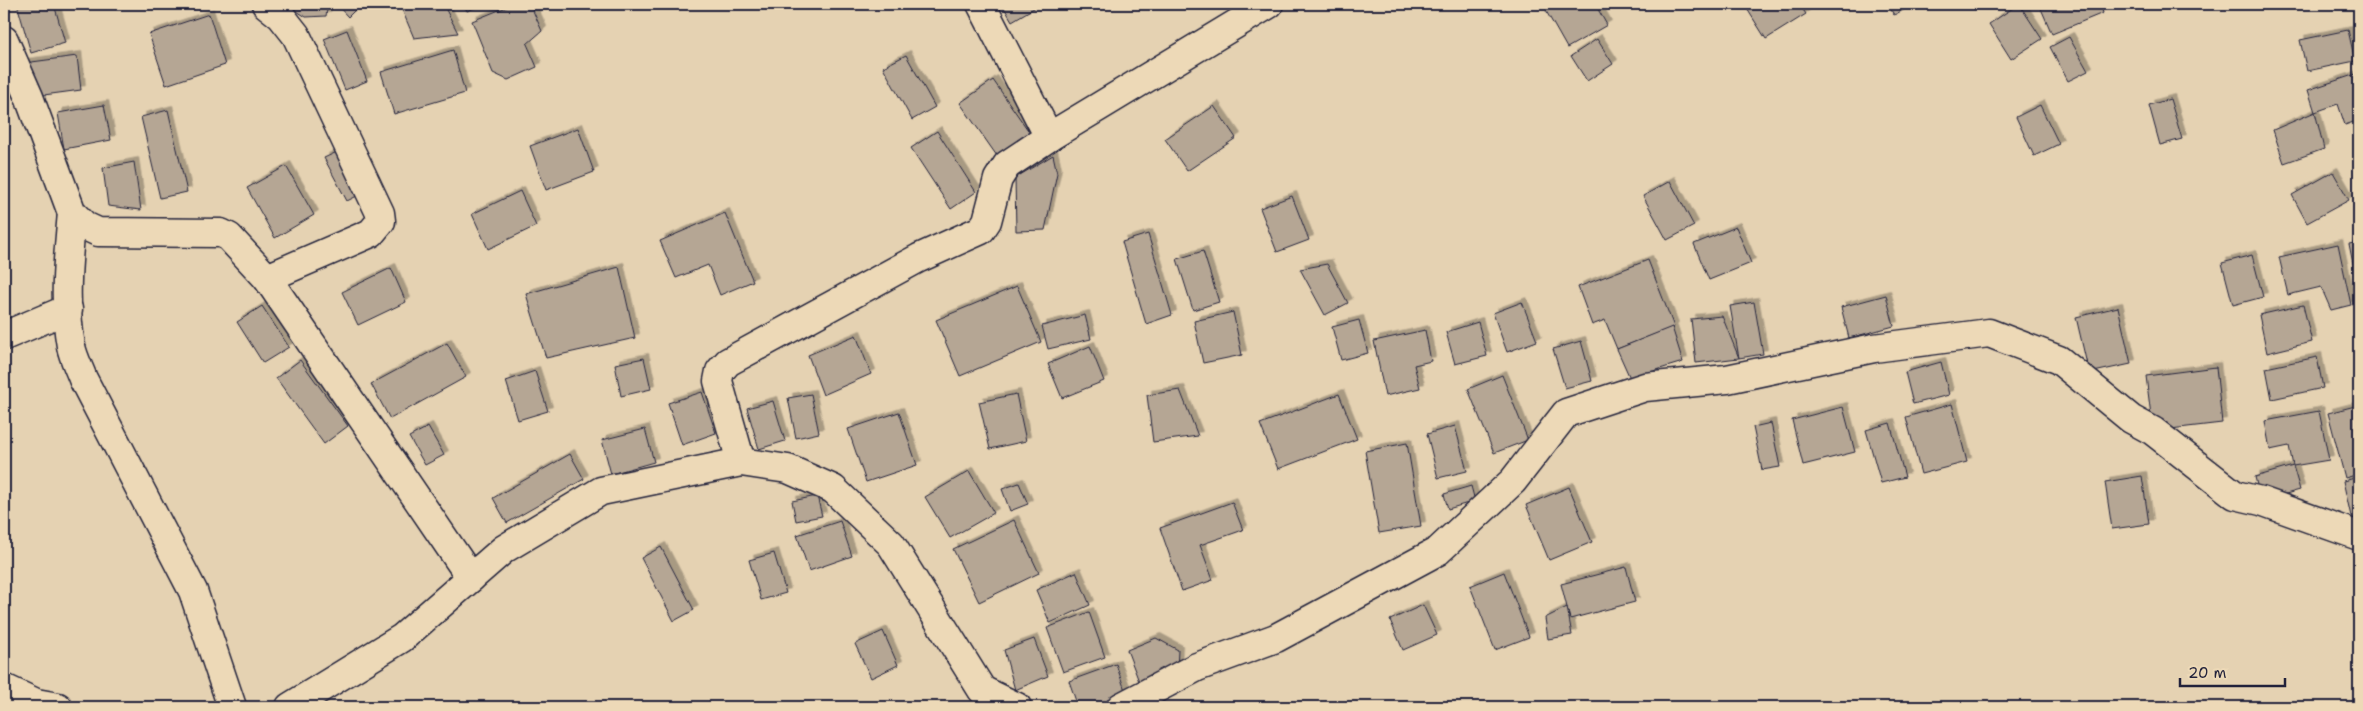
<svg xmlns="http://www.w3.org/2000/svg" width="2363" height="711" font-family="'Shantell Sans',sans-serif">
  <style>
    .building { fill: #b5a694; stroke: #22223b; filter: url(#shadow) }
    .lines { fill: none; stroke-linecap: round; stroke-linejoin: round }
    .minor-casing { stroke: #22223b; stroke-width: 31 }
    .minor { stroke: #edd9b7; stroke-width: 28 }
  </style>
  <defs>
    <filter id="shadow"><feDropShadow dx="4.5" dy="-4.5" stdDeviation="0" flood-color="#0004"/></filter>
  </defs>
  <rect width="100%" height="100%" fill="#e5d2b2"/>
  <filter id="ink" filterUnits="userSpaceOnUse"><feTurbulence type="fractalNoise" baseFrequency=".02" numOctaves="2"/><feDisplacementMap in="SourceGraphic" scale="10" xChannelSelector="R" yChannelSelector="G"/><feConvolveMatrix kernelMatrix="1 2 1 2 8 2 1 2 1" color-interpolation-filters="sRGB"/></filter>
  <g filter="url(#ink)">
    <g class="building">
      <polygon points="17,4 54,4 65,43 31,53"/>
      <polygon points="181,4 197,4 182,8"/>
      <polygon points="286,4 328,4 326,16 306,17"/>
      <polygon points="336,4 361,4 348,17"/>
      <polygon points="407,4 443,4 458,33 414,38 400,5"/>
      <polygon points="463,4 484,4 467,11"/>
      <polygon points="514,4 530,4 542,31 527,44 537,67 508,80 493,73 472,21"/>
      <polygon points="1002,4 1038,4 1039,5 1012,21"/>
      <polygon points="1560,4 1595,4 1607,25 1567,48 1546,11"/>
      <polygon points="1744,4 1799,4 1806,14 1766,39"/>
      <polygon points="1888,4 1914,4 1894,15"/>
      <polygon points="2019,4 2042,39 2011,59 1989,24"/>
      <polygon points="2039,4 2100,4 2103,13 2052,34"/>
      <polygon points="209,14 225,65 166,85 149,34"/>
      <polygon points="347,30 367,81 345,90 324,39"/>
      <polygon points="2348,30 2355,61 2307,71 2300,40"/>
      <polygon points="2069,37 2088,71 2068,81 2050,47"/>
      <polygon points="1597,39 1613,64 1587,81 1571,56"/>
      <polygon points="453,50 465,93 394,114 381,72"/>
      <polygon points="906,55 935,107 912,120 883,67"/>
      <polygon points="77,56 81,90 29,97 24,63"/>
      <polygon points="2359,73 2359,120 2345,125 2338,104 2315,112 2308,90"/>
      <polygon points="993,80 1030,133 997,156 960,103"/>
      <polygon points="2170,99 2182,139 2160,145 2149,105"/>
      <polygon points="104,105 111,140 64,149 58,113"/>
      <polygon points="2040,105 2059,144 2034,156 2016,117"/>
      <polygon points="1214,106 1236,138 1187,171 1165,139"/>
      <polygon points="168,110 187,192 160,198 141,117"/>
      <polygon points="2315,112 2324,149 2284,163 2273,130"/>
      <polygon points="578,128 594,172 546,190 530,146"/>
      <polygon points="937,131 976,192 951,209 911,148"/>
      <polygon points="337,152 359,195 347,201 324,158"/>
      <polygon points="1053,155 1057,173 1045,230 1016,231 1015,178"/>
      <polygon points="134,162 141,210 108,206 103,168"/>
      <polygon points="286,166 314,215 275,238 247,188"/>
      <polygon points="2333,172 2349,200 2307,223 2292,195"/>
      <polygon points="1670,181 1694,226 1667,240 1643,196"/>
      <polygon points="520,191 536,226 488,249 472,214"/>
      <polygon points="1292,196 1309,240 1277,252 1260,208"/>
      <polygon points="725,213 753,281 720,295 708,265 676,278 660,241"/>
      <polygon points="1736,227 1751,263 1709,280 1694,244"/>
      <polygon points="1148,234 1172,315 1146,324 1122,242"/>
      <polygon points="2359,242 2359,293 2349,244"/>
      <polygon points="2338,244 2351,305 2331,310 2321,287 2288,295 2279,257"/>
      <polygon points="1203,251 1219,302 1193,310 1177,259"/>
      <polygon points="2252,255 2263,297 2233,305 2222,263"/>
      <polygon points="1648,260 1674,327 1617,349 1605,320 1592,325 1578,287"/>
      <polygon points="1327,264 1348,303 1325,315 1300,269"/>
      <polygon points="619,267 635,338 546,358 526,294"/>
      <polygon points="391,268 406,302 358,325 342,292"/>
      <polygon points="1017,286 1041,342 960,376 936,320"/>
      <polygon points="1886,295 1894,326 1849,338 1841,307"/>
      <polygon points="1522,302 1537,341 1507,352 1493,313"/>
      <polygon points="1754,302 1763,354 1739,358 1730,306"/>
      <polygon points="2303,305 2312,342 2267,353 2259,315"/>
      <polygon points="262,306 289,347 263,363 237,322"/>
      <polygon points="2118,307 2131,364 2089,373 2076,317"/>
      <polygon points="1233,312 1242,355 1203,363 1194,321"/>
      <polygon points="1085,315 1091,339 1048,349 1042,326"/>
      <polygon points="1722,316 1739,358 1696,363 1691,319"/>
      <polygon points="1359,320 1368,353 1341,360 1332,327"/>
      <polygon points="1478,322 1487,356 1455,364 1446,332"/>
      <polygon points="1672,327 1683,362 1630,378 1617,349"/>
      <polygon points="1425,330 1431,361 1414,365 1420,388 1385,396 1374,341"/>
      <polygon points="856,335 871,374 823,395 808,355"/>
      <polygon points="1581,341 1592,381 1565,388 1553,349"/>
      <polygon points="447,343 466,377 390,419 371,384"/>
      <polygon points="1090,346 1104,381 1062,398 1048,364"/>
      <polygon points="2317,357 2323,388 2272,399 2266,368"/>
      <polygon points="644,358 651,389 621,396 615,364"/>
      <polygon points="300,360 348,426 324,444 276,378"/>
      <polygon points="1941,362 1949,395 1913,404 1905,372"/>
      <polygon points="2216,367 2222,423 2153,431 2146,376"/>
      <polygon points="535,371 548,411 518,420 506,381"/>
      <polygon points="1502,375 1528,440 1494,453 1468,389"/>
      <polygon points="1180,390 1198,436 1153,442 1147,395"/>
      <polygon points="702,392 716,433 682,445 668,403"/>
      <polygon points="811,394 819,433 796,438 788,398"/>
      <polygon points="1016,394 1026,441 990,449 979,402"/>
      <polygon points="1339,394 1357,439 1278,469 1260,424"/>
      <polygon points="773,401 785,441 759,449 747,408"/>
      <polygon points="1952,404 1967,462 1921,474 1906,417"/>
      <polygon points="2359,405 2359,474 2345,478 2328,413"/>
      <polygon points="1843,407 1855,452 1803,465 1792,420"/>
      <polygon points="2319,411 2329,460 2293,466 2289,446 2270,450 2265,421"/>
      <polygon points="899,412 917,465 866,482 848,429"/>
      <polygon points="1771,423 1780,467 1762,470 1753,427"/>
      <polygon points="1890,423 1905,477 1881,483 1866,430"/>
      <polygon points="1455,426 1467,471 1438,478 1427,434"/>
      <polygon points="428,427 444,455 425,465 409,437"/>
      <polygon points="645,429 654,462 611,474 602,440"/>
      <polygon points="1407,443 1421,526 1379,533 1365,451"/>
      <polygon points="570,454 584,479 507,523 493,498"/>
      <polygon points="2293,466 2300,490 2261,501 2255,477"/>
      <polygon points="969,471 994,513 950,538 925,497"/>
      <polygon points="2142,476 2149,524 2112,529 2105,482"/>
      <polygon points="2359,477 2359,533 2355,534 2343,481"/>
      <polygon points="1019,483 1028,504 1010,511 1002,489"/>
      <polygon points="1471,486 1475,501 1448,509 1444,494"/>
      <polygon points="1569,487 1592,542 1549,560 1526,505"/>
      <polygon points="817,496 822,516 796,521 792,501"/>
      <polygon points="1232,502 1243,530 1200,545 1213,580 1182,591 1160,528"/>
      <polygon points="1014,520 1039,573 979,602 953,549"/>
      <polygon points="840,521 852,556 809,571 797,535"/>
      <polygon points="661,547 694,610 674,621 641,558"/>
      <polygon points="774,553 786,593 761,600 749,560"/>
      <polygon points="1626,567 1635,602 1570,619 1561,584"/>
      <polygon points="1076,572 1090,605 1050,623 1036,590"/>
      <polygon points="1504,572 1529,637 1495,650 1470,586"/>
      <polygon points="1423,605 1437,635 1403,650 1390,620"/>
      <polygon points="1567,607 1572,635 1548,639 1545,618"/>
      <polygon points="1089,612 1105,657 1063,672 1047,628"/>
      <polygon points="883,631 898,665 871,678 855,644"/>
      <polygon points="1156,638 1178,650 1177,671 1140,684 1127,650"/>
      <polygon points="1034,639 1048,676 1015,690 1004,650"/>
      <polygon points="1116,664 1128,699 1104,707 1078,707 1069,681"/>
    </g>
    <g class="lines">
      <defs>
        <g id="minor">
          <polyline points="266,4 281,16 296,35 380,213 381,221 371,233 267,278"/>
          <polyline points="981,4 1049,137"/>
          <polyline points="4,40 29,97 72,213 85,226 98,232 221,233 229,237 267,278 471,578"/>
          <path d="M 72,213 C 68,256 63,303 71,346 C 73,357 79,368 83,379 L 193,591 L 232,707"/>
          <polyline points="4,336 68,309"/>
          <polyline points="741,462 718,381 720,371 728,362 919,258 981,230 987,221 998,179 1007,165 1049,137 1269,4"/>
          <polyline points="4,688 36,703 58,707"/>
          <polyline points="290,707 402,638 504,549 601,491 741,462 788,469 833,489 891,544 982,690 1017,707"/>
          <polyline points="1121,707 1197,667 1276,638 1438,551 1513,481 1566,413 1645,387 1727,379 1874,348 1989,333 2059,360 2131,419 2153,431 2235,495 2261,501 2359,536"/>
        </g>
      </defs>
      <use href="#minor" class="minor-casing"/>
      <use href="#minor" class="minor"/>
    </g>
  </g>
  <rect width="2363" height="711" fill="none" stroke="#edd9b7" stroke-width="20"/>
  <rect x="10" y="10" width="2343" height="691" fill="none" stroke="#22223b" stroke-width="2" filter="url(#ink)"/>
  <path d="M2180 678v8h105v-8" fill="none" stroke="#22223b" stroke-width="2.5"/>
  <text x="2188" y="678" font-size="15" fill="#22223b" stroke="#edd9b7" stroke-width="4" paint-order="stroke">20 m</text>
</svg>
